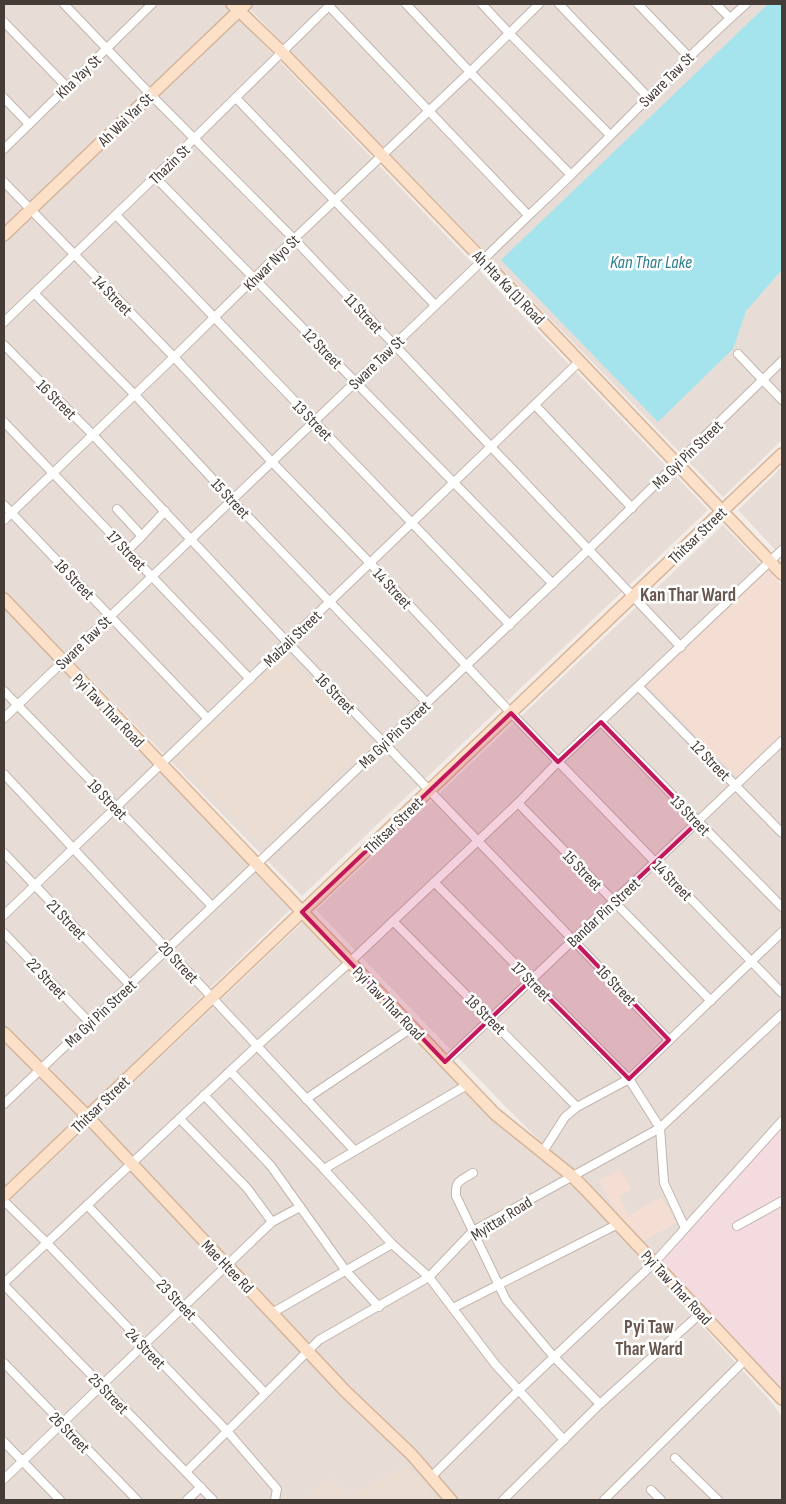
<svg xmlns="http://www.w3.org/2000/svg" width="786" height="1504" font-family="'Sofia Sans Condensed',sans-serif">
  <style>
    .residential { fill: #e7ddd6 }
    .commercial { fill: #f4ddd3 }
    .education { fill: #ebddd2 }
    .medical { fill: #f3dbdf }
    .water { fill: #a6e4ed }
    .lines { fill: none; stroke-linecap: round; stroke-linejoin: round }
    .street-casing { stroke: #c1b5ad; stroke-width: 10 }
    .secondary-casing { stroke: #d4b59c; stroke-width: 14 }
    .street { stroke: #fff; stroke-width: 8 }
    .secondary { stroke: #fce1c8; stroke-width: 11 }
    .marked { fill: #c2185b; fill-opacity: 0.2; stroke: #c2185b; stroke-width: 4; stroke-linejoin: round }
    .labels { text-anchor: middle; stroke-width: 5; stroke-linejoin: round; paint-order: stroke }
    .street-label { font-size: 16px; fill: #463c37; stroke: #fff }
    .water-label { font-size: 18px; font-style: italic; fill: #2d7f8e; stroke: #fff }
    .quarter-label { font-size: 19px; font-weight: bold; fill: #68574e; stroke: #fff }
  </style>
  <rect width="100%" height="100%" fill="#f3ece7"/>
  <g class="residential">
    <polygon points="4,4 225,4 708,510 302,896 4,590"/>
    <polygon points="245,4 782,4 782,440 723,497"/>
    <polygon points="782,467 782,557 738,510"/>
    <polygon points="723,525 782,586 782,1393 591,1192 504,1105 316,910"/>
    <polygon points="4,606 291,909 4,1189"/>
    <polygon points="303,922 489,1117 581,1193 774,1405 782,1418 782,1500 4,1500 4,1206"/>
  </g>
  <g class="commercial">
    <polygon points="768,570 782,586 782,733 737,777 647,685"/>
    <polygon points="620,1169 631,1189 619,1196 629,1215 662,1197 676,1223 635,1246 599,1181"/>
  </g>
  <g class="education">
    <polygon points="285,654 371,743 263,844 174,759"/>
    <polygon points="409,1465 437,1500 303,1500 330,1478 348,1496"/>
  </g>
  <polygon class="medical" points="782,1123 782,1393 658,1262"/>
  <polygon class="water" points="768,4 782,4 782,270 746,311 733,349 658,422 501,260"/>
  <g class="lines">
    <defs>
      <g id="street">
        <polyline points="64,4 151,95 294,239 681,647"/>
        <polyline points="406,4 470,72 571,175"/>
        <polyline points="482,4 509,33 610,135"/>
        <polyline points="559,4 648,97"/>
        <polyline points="638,4 688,56"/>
        <polyline points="716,4 730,18"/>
        <polyline points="329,6 528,215"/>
        <polyline points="4,22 67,87"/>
        <polyline points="4,98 29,124"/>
        <polyline points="236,98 435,305"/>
        <polyline points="4,149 152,4"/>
        <polyline points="155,177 553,584"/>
        <polyline points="4,182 174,357 272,462 370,563 511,713 782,993"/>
        <polyline points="116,215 510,625"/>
        <polyline points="34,293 135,395 232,500 427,703"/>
        <polyline points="4,322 155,177 331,4"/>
        <polyline points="4,345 93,435 288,643 669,1040"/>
        <polyline points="738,354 782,400"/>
        <polyline points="535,405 632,508"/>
        <polyline points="4,422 250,679"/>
        <polyline points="4,505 208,719"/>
        <polyline points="117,509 140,534 140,538 127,551"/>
        <polyline points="4,520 174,357 294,239 470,72 539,4"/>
        <polyline points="140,538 165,511"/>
        <polyline points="639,687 782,833"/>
        <polyline points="4,691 212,906"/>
        <path d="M 4,718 L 483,260 C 512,231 542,203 571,175 C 629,118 685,58 746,4"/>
        <polyline points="601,722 782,907"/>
        <polyline points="4,774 354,1150"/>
        <polyline points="518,803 711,1001"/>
        <polyline points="4,853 130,985"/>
        <polyline points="434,882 629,1079 660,1128 664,1183 685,1228"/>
        <polyline points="4,915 580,361"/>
        <polyline points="393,921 577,1107"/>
        <polyline points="4,933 90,1023"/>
        <polyline points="445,1062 782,741"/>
        <polyline points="230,1071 324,1169 392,1244 429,1277 495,1364 564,1440"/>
        <polyline points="204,1095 271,1166 346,1271 379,1307"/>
        <polyline points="306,1099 413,1027"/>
        <polyline points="4,1104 588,550 782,361"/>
        <polyline points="180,1119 247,1188 272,1222"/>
        <polyline points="542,1153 565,1117 577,1107 629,1079 782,932"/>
        <polyline points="324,1169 467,1085"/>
        <path d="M 473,1173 C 460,1181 455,1180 456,1196 L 506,1300 L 554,1357 L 600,1404"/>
        <polyline points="4,1201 46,1242 227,1431 277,1489 275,1500"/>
        <polyline points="87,1205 265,1393"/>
        <polyline points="737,1226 782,1201"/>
        <polyline points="4,1283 257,1046 350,962 518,803 558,762 782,550"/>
        <polyline points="4,1285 213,1500"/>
        <polyline points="453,1308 618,1224"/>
        <polyline points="272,1313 392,1244"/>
        <polyline points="4,1363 137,1500"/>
        <polyline points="4,1442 60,1500"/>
        <polyline points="675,1458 718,1500"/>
        <polyline points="186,1472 319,1340 429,1277 473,1231 660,1128 782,1014"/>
        <polyline points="431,1477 519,1390 654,1263 782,1121"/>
        <polyline points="4,1479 272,1222 300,1207"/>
        <polyline points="651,1490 661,1500"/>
        <polyline points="187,1500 201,1487"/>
        <polyline points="503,1500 600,1404 701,1313"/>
        <polyline points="604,1500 745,1360"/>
      </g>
      <g id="secondary">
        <polyline points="232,4 282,52 483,260 782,574"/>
        <polyline points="4,235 246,4"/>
        <polyline points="4,599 495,1114 572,1176 586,1190 782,1399"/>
        <polyline points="4,1033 87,1116 345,1391 412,1455 451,1500"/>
        <polyline points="4,1196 782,454"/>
      </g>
    </defs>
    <use href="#street" class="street-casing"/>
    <use href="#secondary" class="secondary-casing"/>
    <use href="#street" class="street"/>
    <use href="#secondary" class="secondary"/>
  </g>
  <path class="marked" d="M 511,713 L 558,762 L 601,722 L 698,822 L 573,940 L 669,1040 L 629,1079 L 531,980 L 445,1062 L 302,912 Z"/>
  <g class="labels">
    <g class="street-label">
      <text transform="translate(78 76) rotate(-44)" y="6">Kha Yay St</text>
      <text transform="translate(666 79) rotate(-45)" y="6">Sware Taw St</text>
      <text transform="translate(125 119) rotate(-44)" y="6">Ah Wai Yar St</text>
      <text transform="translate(169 164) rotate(-44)" y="6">Thazin St</text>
      <text transform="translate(271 262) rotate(-45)" y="6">Khwar Nyo St</text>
      <text transform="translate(509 287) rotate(46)" y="6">Ah Hta Ka (1) Road</text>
      <text transform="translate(113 295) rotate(46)" y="6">14 Street</text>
      <text transform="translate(364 313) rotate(47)" y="6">11 Street</text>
      <text transform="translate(323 348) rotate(46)" y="6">12 Street</text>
      <text transform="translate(376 362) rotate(-44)" y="6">Sware Taw St</text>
      <text transform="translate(57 399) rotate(45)" y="6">16 Street</text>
      <text transform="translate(313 420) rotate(46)" y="6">13 Street</text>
      <text transform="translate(687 454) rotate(-44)" y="6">Ma Gyi Pin Street</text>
      <text transform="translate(231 498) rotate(47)" y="6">15 Street</text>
      <text transform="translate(697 535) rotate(-44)" y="6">Thitsar Street</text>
      <text transform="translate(127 550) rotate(46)" y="6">17 Street</text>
      <text transform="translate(75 579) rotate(46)" y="6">18 Street</text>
      <text transform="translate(393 588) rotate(47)" y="6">14 Street</text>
      <text transform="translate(292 638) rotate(-44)" y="6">Malzali Street</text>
      <text transform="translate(83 642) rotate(-44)" y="6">Sware Taw St</text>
      <text transform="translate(336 693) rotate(46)" y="6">16 Street</text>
      <text transform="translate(109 710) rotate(46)" y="6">Pyi Taw Thar Road</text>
      <text transform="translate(394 734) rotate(-43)" y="6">Ma Gyi Pin Street</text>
      <text transform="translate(711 760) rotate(46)" y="6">12 Street</text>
      <text transform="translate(108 799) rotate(46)" y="6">19 Street</text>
      <text transform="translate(691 815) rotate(46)" y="6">13 Street</text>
      <text transform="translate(393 825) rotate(-44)" y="6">Thitsar Street</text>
      <text transform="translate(583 870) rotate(46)" y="6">15 Street</text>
      <text transform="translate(673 880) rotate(46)" y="6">14 Street</text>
      <text transform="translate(603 912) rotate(-43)" y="6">Bandar Pin Street</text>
      <text transform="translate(67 919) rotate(46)" y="6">21 Street</text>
      <text transform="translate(179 962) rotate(47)" y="6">20 Street</text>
      <text transform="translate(47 978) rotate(46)" y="6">22 Street</text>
      <text transform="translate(532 981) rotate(45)" y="6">17 Street</text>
      <text transform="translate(617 985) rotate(46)" y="6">16 Street</text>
      <text transform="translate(389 1003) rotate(46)" y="6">Pyi Taw Thar Road</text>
      <text transform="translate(100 1013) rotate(-43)" y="6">Ma Gyi Pin Street</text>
      <text transform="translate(486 1014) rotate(45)" y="6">18 Street</text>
      <text transform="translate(100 1104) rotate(-44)" y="6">Thitsar Street</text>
      <text transform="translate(501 1218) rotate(-32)" y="6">Myittar Road</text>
      <text transform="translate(228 1266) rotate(46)" y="6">Mae Htee Rd</text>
      <text transform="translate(677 1287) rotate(47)" y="6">Pyi Taw Thar Road</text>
      <text transform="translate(177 1299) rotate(46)" y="6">23 Street</text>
      <text transform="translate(146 1348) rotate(46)" y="6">24 Street</text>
      <text transform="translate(109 1393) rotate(46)" y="6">25 Street</text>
      <text transform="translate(70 1432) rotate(46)" y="6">26 Street</text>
    </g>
    <g class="water-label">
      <text x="651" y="268">Kan Thar Lake</text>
    </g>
    <g class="quarter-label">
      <text x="688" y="601">Kan Thar Ward</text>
      <text x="649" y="1333">Pyi Taw<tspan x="649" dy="22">Thar Ward</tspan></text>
    </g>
  </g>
  <rect width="786" height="1504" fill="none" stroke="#463c37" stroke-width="10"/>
</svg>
